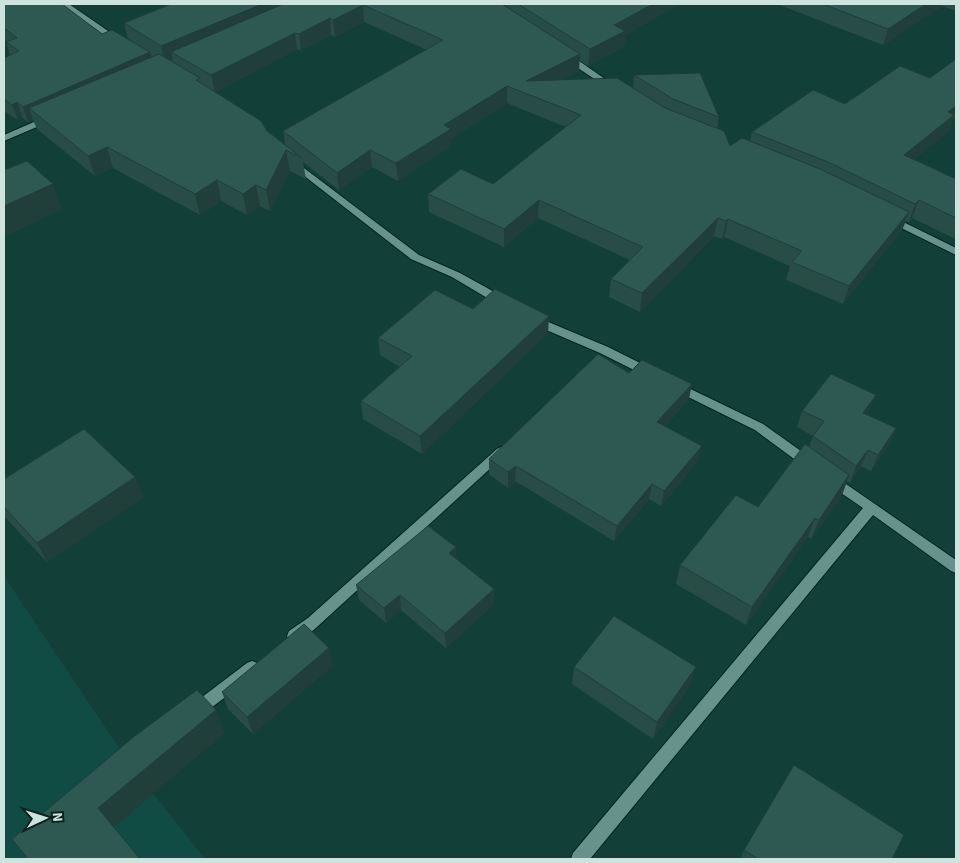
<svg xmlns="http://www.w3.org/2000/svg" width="960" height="863" font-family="'Source Sans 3',sans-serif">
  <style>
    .built { fill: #104b44 }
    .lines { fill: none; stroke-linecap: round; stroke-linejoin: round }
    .minor-casing { stroke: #032420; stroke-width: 2 }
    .minor { fill: #66928b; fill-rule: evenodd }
    .wall { fill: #284d47; fill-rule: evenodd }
    .shaded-wall { fill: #203e3a }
    .building { fill: #2e5953; stroke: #203e3a }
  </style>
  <rect width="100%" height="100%" fill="#133f39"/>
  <polygon class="built" points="4,576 129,763 205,859 4,859"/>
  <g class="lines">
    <defs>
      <g id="minor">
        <polygon points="60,4 69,4 124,42 117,44"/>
        <polygon points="563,54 569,54 618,88 617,90 611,90 563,58"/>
        <polygon points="50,115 55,118 53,120 4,141 4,135"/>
        <polygon points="292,159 419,255 460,273 507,299 509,302 507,305 499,305 452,277 411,259 289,164 287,162"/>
        <polygon points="889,215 956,248 956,255 885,220 884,218"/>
        <polygon points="534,316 608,347 656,371 658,374 652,378 648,377 600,353 530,323 528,320"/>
        <polygon points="676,382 763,424 815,461 816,464 815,467 805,467 755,430 672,389 670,386 672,383"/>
        <path d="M 501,447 L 505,449 L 507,452 L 505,455 L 318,626 C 310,633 300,644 289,641 L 287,636 L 289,631 L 308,618 L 497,449 Z"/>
        <polygon points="830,473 956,560 956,573 951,571 873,515 590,859 571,859 573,853 863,508 825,482 824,478 825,474"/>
        <polygon points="252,661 257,663 260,668 257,673 199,717 194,719 189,717 186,712 189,707 247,663"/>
      </g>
    </defs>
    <use href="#minor" class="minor-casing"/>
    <use href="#minor" class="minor"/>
  </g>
  <g class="wall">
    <path d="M 4,4 L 102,34 L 128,39 L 124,23 L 171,4 L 680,4 L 625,35 L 624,47 L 588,66 L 579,60 L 579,71 L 561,80 L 633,88 L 634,75 L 719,117 L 717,129 L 730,146 L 750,141 L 752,132 L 845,104 L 952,122 L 948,132 L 914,159 L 956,179 L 956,239 L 912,218 L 909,222 L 906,221 L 902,230 L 843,304 L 786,280 L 790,266 L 724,237 L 722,239 L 714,236 L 640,312 L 609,297 L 611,279 L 630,260 L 538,218 L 504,247 L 429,212 L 428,194 L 493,184 L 566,127 L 507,103 L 451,139 L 451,146 L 398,181 L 372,167 L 339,190 L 303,162 L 306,179 L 290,171 L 270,211 L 260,206 L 247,215 L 221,201 L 200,215 L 113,168 L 95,176 L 37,129 L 33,120 L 28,122 L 23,118 L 18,120 L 4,111 L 4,58 L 10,55 L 6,42 L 7,42 L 4,39 ZM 364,22 L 427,50 L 283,131 L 285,144 L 216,92 L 297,49 L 301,51 L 331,35 L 335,37 Z"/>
    <polygon points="777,4 956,4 956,11 942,6 883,45"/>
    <polygon points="473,309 548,333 422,454 363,419 361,401 400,367 380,355 378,338"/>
    <polygon points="629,373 689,399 665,426 698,461 661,506 649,499 614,541 515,481 508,488 489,474 489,459"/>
    <polygon points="802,411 869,412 867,415 896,428 889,445 871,471 861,466 850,483 847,481 842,495 811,539 808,537 746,625 676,584 680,565 758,507 809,447 813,436 797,427"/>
    <polygon points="135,477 143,497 47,562 4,516 4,479"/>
    <polygon points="456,547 456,559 494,604 446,648 401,610 386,623 359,600 356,585"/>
    <polygon points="333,665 253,734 228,709 222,692"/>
    <polygon points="574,667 690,685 653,739 572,684"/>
    <polygon points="744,850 892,859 740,859"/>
  </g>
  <g class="shaded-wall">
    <polygon points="262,4 304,4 171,52 173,60 165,63 161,46"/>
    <polygon points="653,4 680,4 625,35 624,47 588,66 590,49 614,25"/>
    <polygon points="926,4 943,4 942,6 883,45 888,29"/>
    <polygon points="363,5 364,22 335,37 333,20"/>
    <polygon points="330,18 331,35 301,51 299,34"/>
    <polygon points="295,33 297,49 215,93 211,75"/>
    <polygon points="150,52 154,68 29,108 33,120 28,122 23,107"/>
    <polygon points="580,54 579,71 532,95 526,81"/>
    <polygon points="507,86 507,103 451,139 451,146 398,181 396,163 444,125"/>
    <polygon points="17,102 23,118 18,120 12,105"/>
    <polygon points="956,106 956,118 952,122 948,132 898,172 904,155 948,112"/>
    <polygon points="107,147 113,168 95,176 88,156"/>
    <polygon points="286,150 290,171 270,211 266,190"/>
    <polygon points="370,150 372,167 339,190 337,173"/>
    <polygon points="217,180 221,201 200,215 195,194"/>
    <polygon points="53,184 62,210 6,236 4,230 4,206"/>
    <polygon points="256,185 260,206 247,215 243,194"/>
    <polygon points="539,200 538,218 504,247 504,229"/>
    <polygon points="919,200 912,218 909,222 915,204"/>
    <polygon points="909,212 902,230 843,304 849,286"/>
    <polygon points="718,218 714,236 640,312 642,293"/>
    <polygon points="728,219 724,237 722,239 726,221"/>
    <polygon points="549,316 548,333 422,454 420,436"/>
    <polygon points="692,384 689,399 654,438 657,422"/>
    <polygon points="876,395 869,412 856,430 863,413"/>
    <polygon points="896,428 889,445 871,471 878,455"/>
    <polygon points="702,446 698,461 661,506 664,491"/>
    <polygon points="868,450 861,466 850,483 856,466"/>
    <polygon points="516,466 515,481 508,488 508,472"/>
    <polygon points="849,475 842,495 811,539 819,520"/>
    <polygon points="135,477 143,497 47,562 37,543"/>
    <polygon points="652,484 649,499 614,541 617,526"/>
    <polygon points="815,518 808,537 746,625 752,607"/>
    <polygon points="456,547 456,562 449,553"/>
    <polygon points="494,589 494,604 446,648 445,633"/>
    <polygon points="400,595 401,610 386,623 384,608"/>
    <polygon points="329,648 333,665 253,734 247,717"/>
    <polygon points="696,667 690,685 653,739 657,722"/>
    <polygon points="216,710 225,733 112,829 98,808"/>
  </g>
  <g class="building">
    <polygon points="4,4 62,4 102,34 112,30 150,52 23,107 17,102 12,105 4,99 4,58 19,51 6,42 17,38 4,28"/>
    <polygon points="171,4 262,4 161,46 124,23"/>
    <polygon points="283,4 502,4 580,54 526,81 617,78 665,108 724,131 730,146 742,138 820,169 909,212 849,286 792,262 802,251 728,219 726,221 718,218 642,293 611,279 643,247 539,200 504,229 428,194 461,169 493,184 581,115 507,86 444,125 451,129 396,163 370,150 337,173 283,131 443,40 363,5 333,20 330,18 299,34 295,33 211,75 171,52"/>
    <polygon points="518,4 653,4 614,25 625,31 590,49"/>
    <polygon points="823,4 926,4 888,29"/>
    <polygon points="159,54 200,78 196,80 261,121 267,131 302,158 286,150 266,190 256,185 243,194 217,180 195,194 107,147 88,156 29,108"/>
    <polygon points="956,59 956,106 948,112 954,115 904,155 956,179 956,218 919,200 915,204 828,162 752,132 813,90 845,104 900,66 930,78"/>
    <polygon points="700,73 719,117 673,99 634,75"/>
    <polygon points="27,161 53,184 4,206 4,170"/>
    <polygon points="495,289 549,316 420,436 361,401 412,356 378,338 435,290 473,309"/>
    <polygon points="598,354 629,373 642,360 692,384 657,422 702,446 664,491 652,484 617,526 516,466 508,472 489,459"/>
    <polygon points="831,374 876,395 863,413 896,428 878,455 868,450 856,466 813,436 824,421 802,411"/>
    <polygon points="84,429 135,477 37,543 4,507 4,479"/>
    <polygon points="805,444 849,475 819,520 815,518 752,607 680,565 736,495 758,507"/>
    <polygon points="428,526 456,547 449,553 494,589 445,633 400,595 384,608 356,585"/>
    <polygon points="614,616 696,667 657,722 574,667"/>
    <polygon points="304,624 329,648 247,717 222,692"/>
    <polygon points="197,690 216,710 98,808 140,859 28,859 12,839 136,735"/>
    <polygon points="794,765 904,835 892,859 758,859 744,850"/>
  </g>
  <rect width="960" height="863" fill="none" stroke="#cce3de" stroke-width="10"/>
  <g transform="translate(45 818) rotate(86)" stroke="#102220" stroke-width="4" paint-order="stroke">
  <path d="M0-4L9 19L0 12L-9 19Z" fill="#cce3de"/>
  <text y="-8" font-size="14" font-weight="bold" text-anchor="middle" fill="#cce3de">N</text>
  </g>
</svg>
